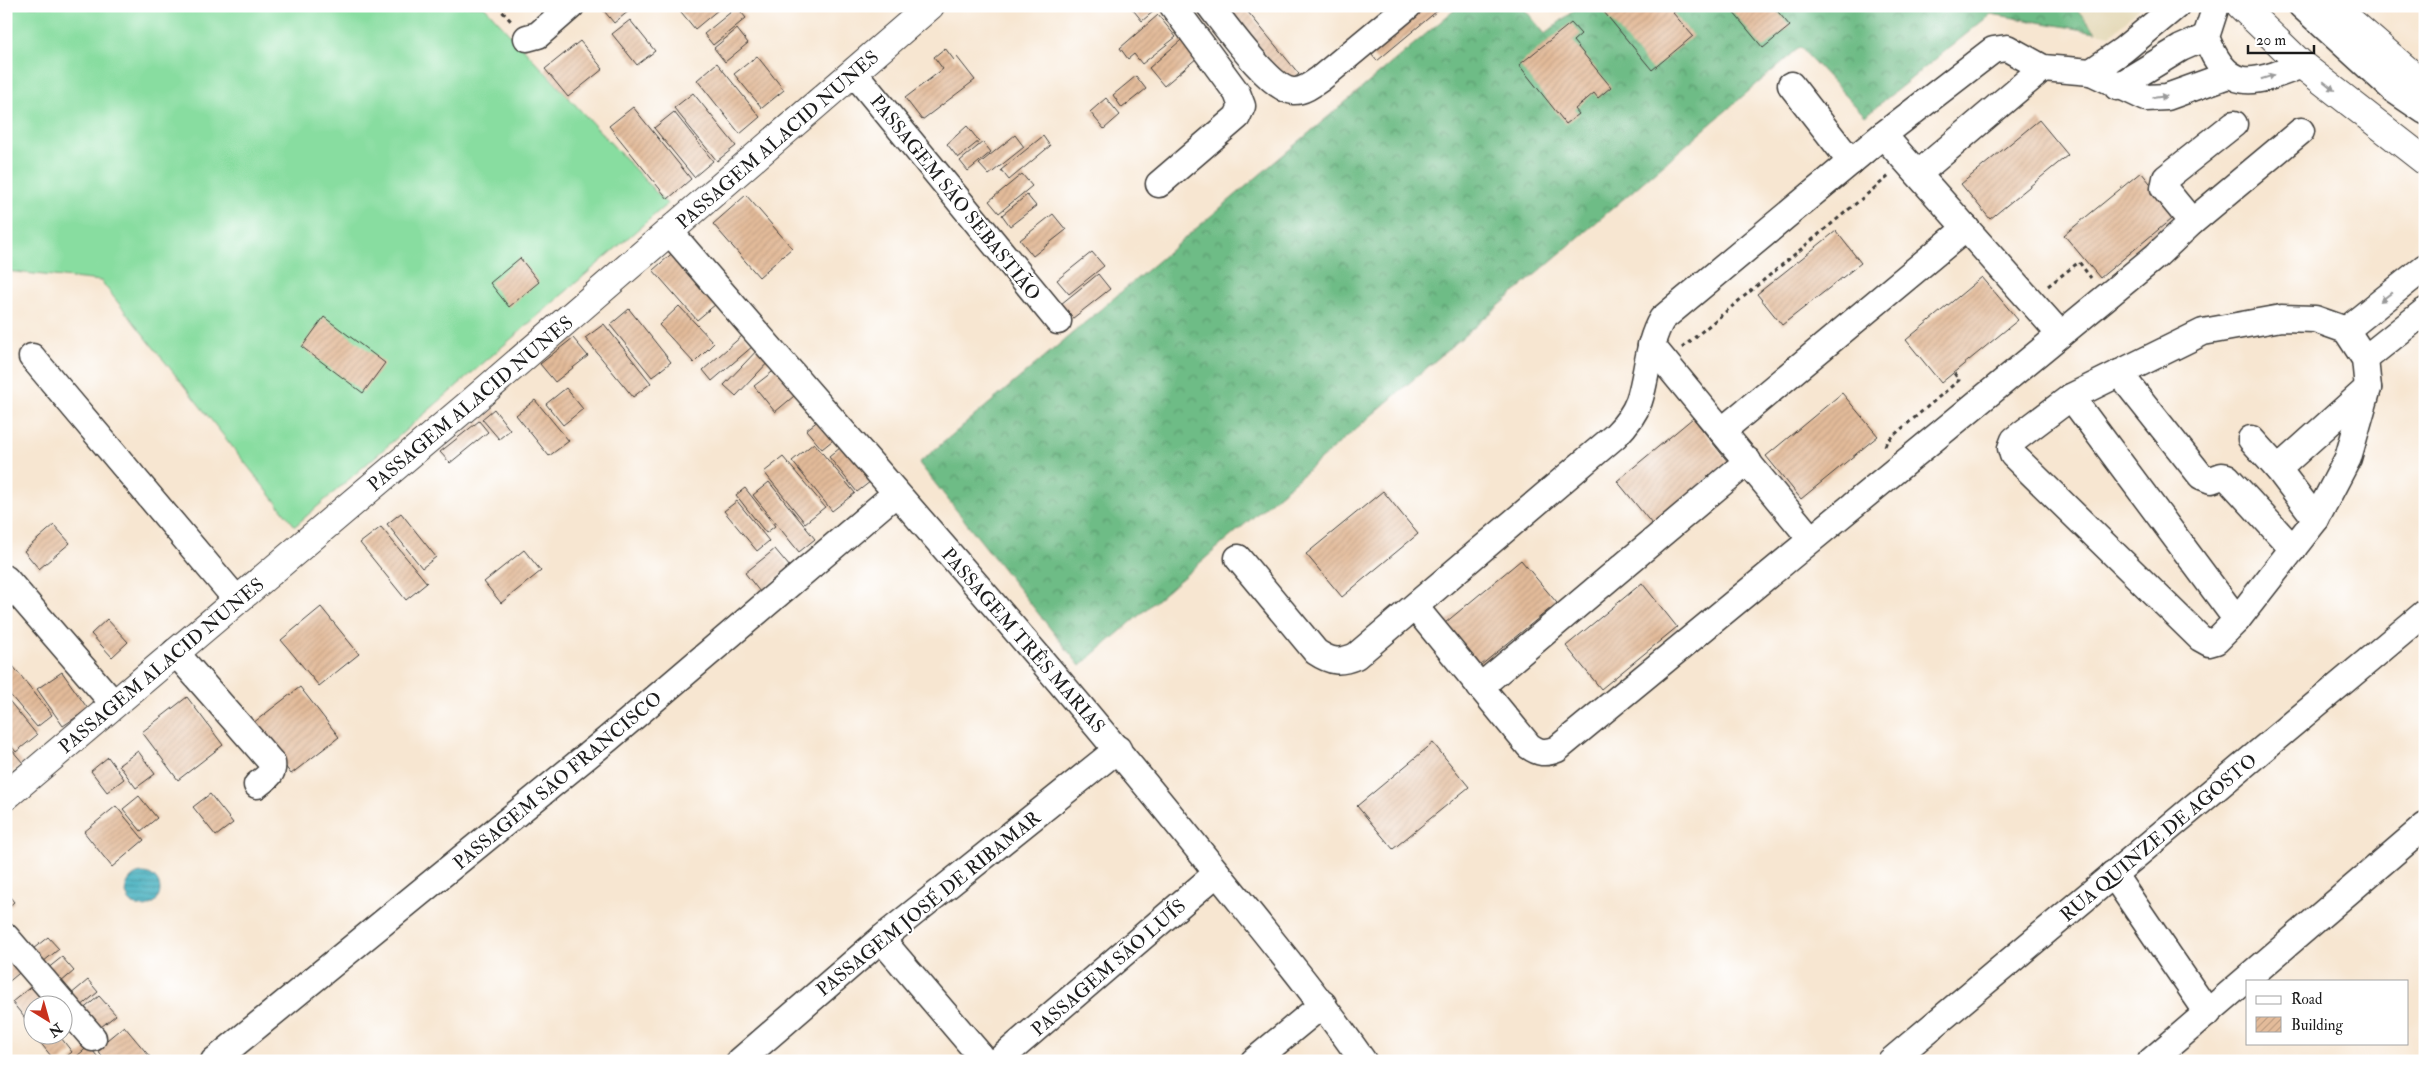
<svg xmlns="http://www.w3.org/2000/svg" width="2431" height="1067" font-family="'IM FELL Double Pica',serif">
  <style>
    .built { fill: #e5daba }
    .grass { fill: #88dda0; stroke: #527c5e }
    .forest { fill: url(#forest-crowns); stroke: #456c51 }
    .water { fill: url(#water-rules); stroke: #2f666d }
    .building { fill: url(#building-hatch) }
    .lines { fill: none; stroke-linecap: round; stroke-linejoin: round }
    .minor-casing { stroke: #3d3a37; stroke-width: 29 }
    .major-casing { stroke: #3d3a37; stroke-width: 30 }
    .path { stroke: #3d3a37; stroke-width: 3; stroke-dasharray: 4 4; stroke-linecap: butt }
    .minor { stroke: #fff; stroke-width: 26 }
    .major { stroke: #fff; stroke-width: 28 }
    .oneway { fill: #999 }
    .labels { text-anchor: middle; stroke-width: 4; stroke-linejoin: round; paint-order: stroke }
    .street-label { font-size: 19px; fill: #1c1c1c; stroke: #fff }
  </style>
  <defs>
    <pattern id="forest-crowns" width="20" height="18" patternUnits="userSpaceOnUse" patternTransform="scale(1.25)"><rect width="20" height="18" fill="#6ebc86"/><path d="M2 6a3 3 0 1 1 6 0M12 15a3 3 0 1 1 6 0" fill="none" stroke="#5a986d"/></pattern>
    <pattern id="water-rules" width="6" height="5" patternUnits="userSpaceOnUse" patternTransform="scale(1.25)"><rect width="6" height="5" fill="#42afbe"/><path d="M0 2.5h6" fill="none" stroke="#368e9a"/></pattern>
    <pattern id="building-hatch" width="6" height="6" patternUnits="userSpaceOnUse" patternTransform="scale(1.25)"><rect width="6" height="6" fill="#e3bb9a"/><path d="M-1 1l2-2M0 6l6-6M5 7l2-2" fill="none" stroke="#c2a084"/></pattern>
  </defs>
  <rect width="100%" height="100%" fill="#fff"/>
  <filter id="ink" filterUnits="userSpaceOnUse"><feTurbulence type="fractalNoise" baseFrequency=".02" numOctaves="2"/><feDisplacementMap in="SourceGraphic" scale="10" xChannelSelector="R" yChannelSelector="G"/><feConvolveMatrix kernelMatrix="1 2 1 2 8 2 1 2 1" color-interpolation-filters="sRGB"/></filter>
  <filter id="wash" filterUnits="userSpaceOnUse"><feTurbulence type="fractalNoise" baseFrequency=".0096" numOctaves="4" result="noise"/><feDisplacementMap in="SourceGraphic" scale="20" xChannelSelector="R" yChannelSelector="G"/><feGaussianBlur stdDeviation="1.12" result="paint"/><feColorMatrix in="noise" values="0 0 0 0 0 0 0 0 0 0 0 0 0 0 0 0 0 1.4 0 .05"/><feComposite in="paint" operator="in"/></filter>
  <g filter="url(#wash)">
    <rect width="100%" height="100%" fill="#f7e6d1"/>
    <polygon class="built" points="2074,6 2141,6 2111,35 2096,32"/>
    <polygon class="grass" points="6,6 484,6 667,204 295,526 101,281 6,271"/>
    <polygon class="forest" points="1459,6 1522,6 1545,34 1579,6 2074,6 2096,32 1991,14 1865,116 1800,47 1080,666 919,463"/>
    <circle class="water" cx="143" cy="890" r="17"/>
    <g id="blocks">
      <g class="building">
        <polygon points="600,6 635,6 614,23"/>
        <polygon points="679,6 717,6 719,9 695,29 677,7"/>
        <polygon points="1130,6 1160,6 1142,21"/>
        <polygon points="1226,6 1243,6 1299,74 1288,83"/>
        <polygon points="1415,6 1443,6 1377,61 1365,47"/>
        <polygon points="1599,6 1681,6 1673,13 1693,36 1652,70"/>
        <polygon points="1728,6 1773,6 1790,26 1763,48"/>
        <polygon points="737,7 746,18 713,45 704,34"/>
        <polygon points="1158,15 1176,37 1142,64 1134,54 1128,59 1120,48"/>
        <polygon points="630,20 655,51 637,65 612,34"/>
        <polygon points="1571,23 1581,34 1573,41 1611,87 1598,98 1594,93 1575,109 1579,114 1566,124 1519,65"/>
        <polygon points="737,29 748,43 725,62 714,48"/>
        <polygon points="1188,34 1204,52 1164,86 1149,68"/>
        <polygon points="580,41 603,69 568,97 545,69"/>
        <polygon points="945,48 954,60 957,57 975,80 922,120 905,98 943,69 934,57"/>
        <polygon points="757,56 784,90 762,108 734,74"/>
        <polygon points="717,63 760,117 740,134 697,80"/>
        <polygon points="1136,76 1146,89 1122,108 1113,95"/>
        <polygon points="693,93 736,146 717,161 674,108"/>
        <polygon points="1106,98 1120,115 1104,129 1090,112"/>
        <polygon points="633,107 691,179 668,199 609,126"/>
        <polygon points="674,112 713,161 694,177 654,128"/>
        <polygon points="2039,120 2068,155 1990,219 1961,184"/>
        <polygon points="967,126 979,141 958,158 947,144"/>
        <polygon points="1015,135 1024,147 989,175 979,164"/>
        <polygon points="1043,136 1050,146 1009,180 1001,170"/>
        <polygon points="983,142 991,152 968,171 960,161"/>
        <polygon points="2141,172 2176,215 2100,278 2064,235"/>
        <polygon points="1022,174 1032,186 999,213 989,201"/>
        <polygon points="746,195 792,248 759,277 713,224"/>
        <polygon points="1027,195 1036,206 1010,226 1002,215"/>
        <polygon points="1053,214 1066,230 1033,256 1020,240"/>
        <polygon points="1836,231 1861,263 1782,325 1757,294"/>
        <polygon points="677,249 722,299 697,320 653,270"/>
        <polygon points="1092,252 1104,266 1069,294 1057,280"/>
        <polygon points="520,258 539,282 509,307 490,283"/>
        <polygon points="1098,274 1110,289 1068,322 1056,308"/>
        <polygon points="1982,277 2018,320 1941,383 1906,340"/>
        <polygon points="679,306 714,343 694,363 659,325"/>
        <polygon points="629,309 671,362 652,377 610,325"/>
        <polygon points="324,317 385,363 363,393 302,347"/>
        <polygon points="604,324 651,383 633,397 585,338"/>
        <polygon points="743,335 753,346 712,381 703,370"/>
        <polygon points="573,338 588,356 555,382 540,364"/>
        <polygon points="761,346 773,357 736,396 724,385"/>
        <polygon points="780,366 800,391 775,412 754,386"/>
        <polygon points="566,388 583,409 563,425 546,404"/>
        <polygon points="1842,393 1878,436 1801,499 1766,456"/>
        <polygon points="535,400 569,441 549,456 516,415"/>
        <polygon points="494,409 510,430 499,439 482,419"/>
        <polygon points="823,417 838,436 822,449 806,430"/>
        <polygon points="1693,418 1728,462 1652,524 1617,481"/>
        <polygon points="479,421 488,432 450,463 440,452"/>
        <polygon points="814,443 855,493 832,511 792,461"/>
        <polygon points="846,443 875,478 857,492 829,457"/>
        <polygon points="783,457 825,507 805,523 764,472"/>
        <polygon points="769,482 815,539 799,552 753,495"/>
        <polygon points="745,488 775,526 766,533 736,495"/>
        <polygon points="1383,491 1418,534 1342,597 1306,554"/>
        <polygon points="737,501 769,541 757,551 724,511"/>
        <polygon points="401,513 436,557 422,568 387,524"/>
        <polygon points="54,525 70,543 39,569 24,551"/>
        <polygon points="381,527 427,583 406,600 360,543"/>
        <polygon points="775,549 790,567 760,592 745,573"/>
        <polygon points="524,550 541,571 501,603 484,582"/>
        <polygon points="1521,560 1557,603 1480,666 1445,623"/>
        <polygon points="1642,583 1677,627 1601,689 1566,646"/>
        <polygon points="321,607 359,654 319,686 281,640"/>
        <polygon points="107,619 128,642 112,657 91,634"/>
        <polygon points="13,666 52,715 37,727 6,690 6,671"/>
        <polygon points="62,672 88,709 63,726 37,689"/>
        <polygon points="300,687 339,737 291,774 253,723"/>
        <polygon points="6,697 37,735 16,752 6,739"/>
        <polygon points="187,697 223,745 178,780 142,732"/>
        <polygon points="6,743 23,763 6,776"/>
        <polygon points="1433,743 1469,787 1393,849 1357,806"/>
        <polygon points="138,751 155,774 136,788 119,765"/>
        <polygon points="108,757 124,779 107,792 91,771"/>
        <polygon points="210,794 233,823 216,836 193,807"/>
        <polygon points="139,796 157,818 141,831 123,809"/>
        <polygon points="116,806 144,840 112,867 84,832"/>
        <polygon points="6,892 14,902 6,909"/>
        <polygon points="48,937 59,949 38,966 28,953"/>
        <polygon points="6,952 24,969 6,984"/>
        <polygon points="62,957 74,971 54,988 42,973"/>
        <polygon points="39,980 59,1004 32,1004 32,1027 12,1002"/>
        <polygon points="88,980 98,992 74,1012 64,1000"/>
        <polygon points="99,996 116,1015 96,1031 80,1012"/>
        <polygon points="124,1026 150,1057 146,1061 106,1061 96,1049"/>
        <polygon points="47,1034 58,1034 72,1052 61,1061 55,1061 39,1041"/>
        <polygon points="89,1046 101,1061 71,1061"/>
      </g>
    </g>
  </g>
  <g filter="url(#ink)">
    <use href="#blocks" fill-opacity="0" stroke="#3d3a37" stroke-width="1"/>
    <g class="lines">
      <defs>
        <g id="minor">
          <path d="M 1210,6 C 1225,25 1271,90 1293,91 C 1302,92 1313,84 1320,79 L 1408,6"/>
          <path d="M 2216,6 L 2206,37 C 2228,95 2253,84 2302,65"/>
          <polyline points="2302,6 2394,90 2425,111"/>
          <polyline points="527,38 538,35 571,6"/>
          <polyline points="2091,72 2146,98 2167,97 2228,75"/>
          <polyline points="855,74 1058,321"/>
          <polyline points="1791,85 1851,162"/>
          <polyline points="2117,87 2181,48 2206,37"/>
          <polyline points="1883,135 2060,334"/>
          <polyline points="1918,174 2043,68"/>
          <polyline points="1159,184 1237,117 1242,106 1237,93 1173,6"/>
          <polyline points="2192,222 2164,188 2166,178 2234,124"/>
          <path d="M 670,232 C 850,443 1037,647 1210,864 C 1262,929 1315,992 1363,1061"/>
          <polygon points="2281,318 2315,319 2346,330 2365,359 2368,388 2348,458 2316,519 2237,620 2216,641 2209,643 2200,638 2013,455 2011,448 2014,440 2071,397 2203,332"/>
          <polyline points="2346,330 2425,267"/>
          <polyline points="1651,345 1811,539"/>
          <polyline points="32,357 237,600"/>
          <polyline points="2365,359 2425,311"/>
          <polyline points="2119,373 2201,476 2211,480 2222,476 2227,477 2293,549"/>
          <polyline points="2071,397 2237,620"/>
          <polyline points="1722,431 1966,228"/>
          <polyline points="2251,439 2278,469"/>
          <polyline points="2316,519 2278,469 2368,388"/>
          <path d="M 1238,558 L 1316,652 C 1331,662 1340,663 1356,656 L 1615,436 C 1625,426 1634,415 1639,401 C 1648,374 1647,344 1662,319 L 1883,135 L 1993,50 L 2007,48 L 2043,68 L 2091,72 L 2123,50 L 2176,6"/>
          <polyline points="6,579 114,704"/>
          <path d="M 1415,607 L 1529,746 C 1539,753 1545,754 1557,749 L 2156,256 L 2192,222 L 2301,131"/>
          <path d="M 175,652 L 272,763 C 274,775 265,778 257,785"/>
          <polyline points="1480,687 1748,461"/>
          <polyline points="2113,874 2208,1013"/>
          <polyline points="6,937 93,1038"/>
          <polyline points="881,939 985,1061"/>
          <polyline points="214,1061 609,738 895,494"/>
          <polyline points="740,1061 881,939 1118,749"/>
          <polyline points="998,1061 1217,873"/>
          <polyline points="1254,1061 1323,1004"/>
          <polyline points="1891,1061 2425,613"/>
          <polyline points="2151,1061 2425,826"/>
        </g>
        <g id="major">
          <polyline points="2241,6 2302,65 2425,161"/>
          <polyline points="2333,6 2425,86"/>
          <polyline points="6,796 473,401 930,6"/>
        </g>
      </defs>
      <use href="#minor" class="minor-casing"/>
      <use href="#major" class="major-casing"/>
      <g class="path">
        <polyline points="497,6 511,21"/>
        <polyline points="2048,286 2079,262 2091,278"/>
        <polyline points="1682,348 1889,176"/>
        <polyline points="1885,446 1887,441 1959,380 1954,373"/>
      </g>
      <use href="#minor" class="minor"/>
      <use href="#major" class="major"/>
    </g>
    <defs><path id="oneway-solid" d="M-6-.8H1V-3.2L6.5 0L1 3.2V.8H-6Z" transform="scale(1.25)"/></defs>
    <g class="oneway">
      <use href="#oneway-solid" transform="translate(2268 77) rotate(-17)"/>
      <use href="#oneway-solid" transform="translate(2329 86) rotate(39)"/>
      <use href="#oneway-solid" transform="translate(2160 97) rotate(-7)"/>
      <use href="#oneway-solid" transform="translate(2386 297) rotate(142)"/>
    </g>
  </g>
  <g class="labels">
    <g class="street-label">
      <text transform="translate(777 139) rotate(-41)" y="7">PASSAGEM ALACID NUNES</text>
      <text transform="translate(956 197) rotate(51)" y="7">PASSAGEM SÃO SEBASTIÃO</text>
      <text transform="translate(470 403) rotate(-40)" y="7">PASSAGEM ALACID NUNES</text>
      <text transform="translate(1024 640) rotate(49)" y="7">PASSAGEM TRÊS MARIAS</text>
      <text transform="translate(161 665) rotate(-40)" y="7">PASSAGEM ALACID NUNES</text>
      <text transform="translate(557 780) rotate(-40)" y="7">PASSAGEM SÃO FRANCISCO</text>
      <text transform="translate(2158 837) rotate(-40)" y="7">RUA QUINZE DE AGOSTO</text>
      <text transform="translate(928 903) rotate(-39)" y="7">PASSAGEM JOSÉ DE RIBAMAR</text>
      <text transform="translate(1108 967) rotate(-41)" y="7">PASSAGEM SÃO LUÍS</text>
    </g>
  </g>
  <rect width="2431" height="1067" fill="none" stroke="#fff" stroke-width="25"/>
  <rect x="2246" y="980" width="162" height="65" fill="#ffffff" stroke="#a4a4a4"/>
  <rect x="2256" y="996" width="25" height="8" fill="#ffffff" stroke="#a4a4a4"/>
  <text x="2291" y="1004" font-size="15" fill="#1c1c1c">Road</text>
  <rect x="2256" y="1017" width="25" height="15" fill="url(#building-hatch)" stroke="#a4a4a4"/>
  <text x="2291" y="1030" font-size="15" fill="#1c1c1c">Building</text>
  <g transform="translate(48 1020) rotate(143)"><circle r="24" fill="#ffffff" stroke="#a4a4a4"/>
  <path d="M0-4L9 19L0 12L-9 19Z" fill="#c8321e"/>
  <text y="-8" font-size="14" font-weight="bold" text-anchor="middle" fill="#1c1c1c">N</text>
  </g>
  <path d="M2248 45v8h66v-8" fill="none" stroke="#1c1c1c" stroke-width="2.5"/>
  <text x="2256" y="45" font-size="15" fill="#1c1c1c" stroke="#ffffff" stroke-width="4" paint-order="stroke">20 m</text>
</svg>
